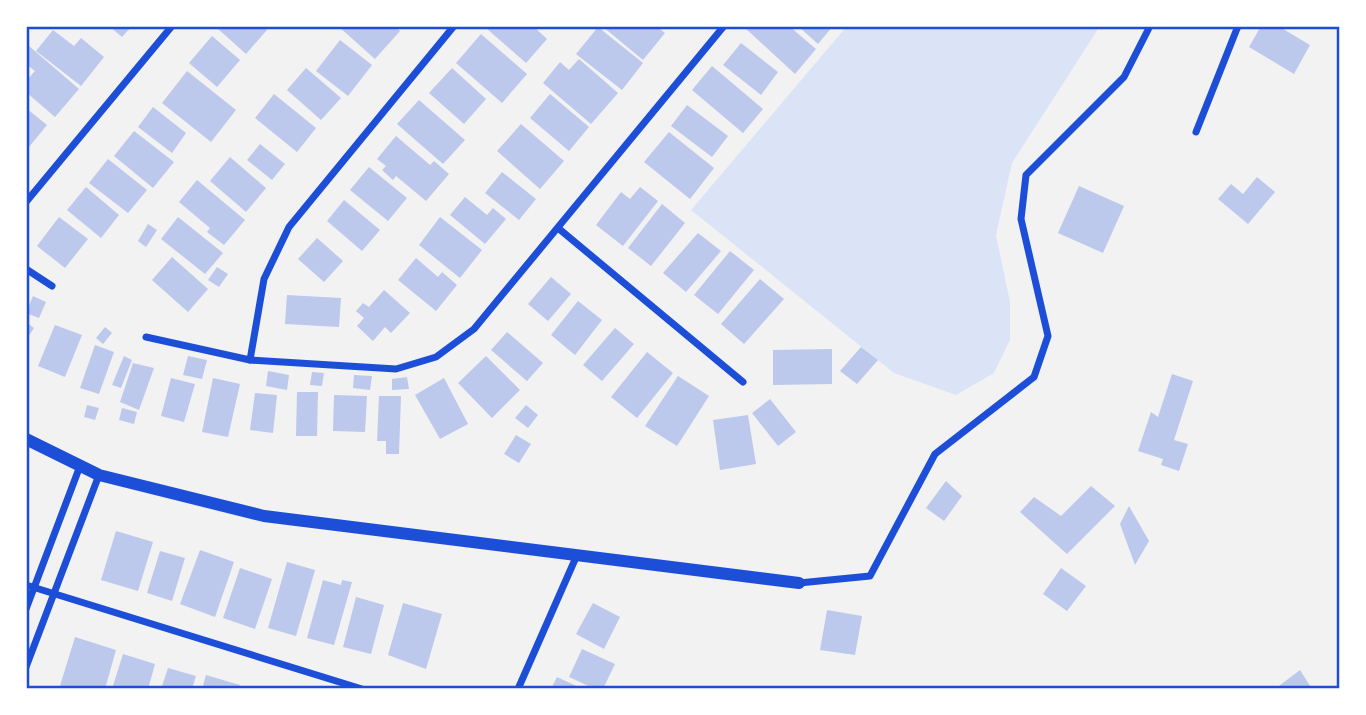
<svg xmlns="http://www.w3.org/2000/svg" width="1366" height="715" font-family="'Titillium Web',sans-serif">
  <style>
    .green { fill: #dbe4f7 }
    .building { fill: #bdc9ec }
    .lines { fill: none; stroke-linecap: round; stroke-linejoin: round }
    .minor { stroke: #1d4ed8; stroke-width: 7 }
    .tertiary { stroke: #1d4ed8; stroke-width: 12 }
    .neatline { fill: none; stroke: #1d4ed8; stroke-width: 2.5 }
  </style>
  <rect width="100%" height="100%" fill="#f2f2f2"/>
  <polygon class="green" points="847,26 1100,26 1012,163 996,235 1010,302 1010,340 994,373 956,395 894,373 691,210"/>
  <g class="building">
    <polygon points="109,26 132,26 122,37"/>
    <polygon points="218,26 263,26 267,30 246,54 217,28"/>
    <polygon points="338,26 394,26 400,31 375,59"/>
    <polygon points="488,26 533,26 547,39 526,63 486,28"/>
    <polygon points="602,26 656,26 665,33 643,60"/>
    <polygon points="743,26 789,26 816,49 795,74"/>
    <polygon points="798,26 833,26 818,44"/>
    <polygon points="1261,26 1278,26 1310,45 1294,74 1249,47"/>
    <polygon points="598,27 643,63 622,90 576,54"/>
    <polygon points="53,30 74,46 81,38 104,57 81,86 36,51"/>
    <polygon points="481,34 527,74 502,103 456,63"/>
    <polygon points="212,36 240,60 217,87 189,63"/>
    <polygon points="340,40 372,65 348,96 316,71"/>
    <polygon points="741,43 778,72 761,95 723,65"/>
    <polygon points="29,46 79,89 55,117 26,92 26,81 35,71 26,64"/>
    <polygon points="579,59 618,93 591,124 543,83 560,62 569,70"/>
    <polygon points="712,66 763,109 743,133 692,90"/>
    <polygon points="306,68 341,98 321,120 287,90"/>
    <polygon points="452,68 486,99 464,124 429,93"/>
    <polygon points="187,71 236,110 211,142 162,103"/>
    <polygon points="274,94 316,128 297,152 255,118"/>
    <polygon points="550,94 589,127 569,151 530,118"/>
    <polygon points="419,100 465,140 443,164 397,124"/>
    <polygon points="687,105 728,136 712,157 671,126"/>
    <polygon points="153,107 186,133 172,153 138,127"/>
    <polygon points="26,108 47,125 29,147 26,145"/>
    <polygon points="521,124 564,161 540,189 497,151"/>
    <polygon points="134,131 174,162 153,188 114,156"/>
    <polygon points="669,132 714,168 690,199 644,162"/>
    <polygon points="396,136 430,165 434,161 449,174 426,201 396,176 393,180 382,170 386,166 377,159"/>
    <polygon points="260,144 285,164 272,180 247,160"/>
    <polygon points="230,157 266,188 246,212 210,181"/>
    <polygon points="108,159 147,190 128,213 89,183"/>
    <polygon points="369,167 407,198 388,221 350,190"/>
    <polygon points="502,172 536,199 519,220 485,193"/>
    <polygon points="1257,177 1275,192 1248,224 1218,199 1231,184 1243,194"/>
    <polygon points="197,180 245,220 224,245 207,232 210,228 179,202"/>
    <polygon points="1079,186 1124,206 1103,253 1058,233"/>
    <polygon points="86,187 119,215 101,238 67,210"/>
    <polygon points="640,187 658,201 623,246 596,225 621,192 630,199"/>
    <polygon points="465,197 487,215 493,208 506,219 485,244 450,215"/>
    <polygon points="344,200 380,230 362,251 327,221"/>
    <polygon points="662,204 685,223 651,266 628,248"/>
    <polygon points="59,217 88,239 65,268 37,246"/>
    <polygon points="178,217 223,253 205,274 161,239"/>
    <polygon points="440,217 482,250 460,278 419,245"/>
    <polygon points="148,224 157,230 146,247 138,241"/>
    <polygon points="698,233 721,251 686,292 663,273"/>
    <polygon points="317,238 343,261 324,282 298,259"/>
    <polygon points="730,251 754,270 718,314 694,295"/>
    <polygon points="172,257 208,289 188,312 152,280"/>
    <polygon points="416,258 438,277 442,272 457,285 436,311 398,280"/>
    <polygon points="217,267 228,274 219,287 208,280"/>
    <polygon points="551,277 571,294 548,321 528,304"/>
    <polygon points="760,279 784,299 744,344 721,324"/>
    <polygon points="384,290 410,313 391,333 385,327 373,341 357,326 364,318 356,311 363,303 369,307"/>
    <polygon points="287,295 341,298 339,327 285,324"/>
    <polygon points="33,296 46,302 39,318 26,313"/>
    <polygon points="578,301 602,320 575,355 551,335"/>
    <polygon points="26,322 34,328 26,340"/>
    <polygon points="55,325 82,335 65,377 38,366"/>
    <polygon points="105,327 112,333 103,344 96,338"/>
    <polygon points="615,328 634,344 602,381 583,365"/>
    <polygon points="507,332 543,363 527,381 491,350"/>
    <polygon points="95,345 114,352 99,394 80,388"/>
    <polygon points="861,347 878,360 857,384 840,371"/>
    <polygon points="832,349 832,384 773,385 773,350"/>
    <polygon points="647,352 673,373 637,418 611,397"/>
    <polygon points="124,356 132,360 121,388 112,385"/>
    <polygon points="188,356 207,360 202,379 183,375"/>
    <polygon points="486,356 520,390 492,418 458,383"/>
    <polygon points="133,363 154,368 139,410 120,402"/>
    <polygon points="268,371 289,375 287,390 266,386"/>
    <polygon points="312,372 324,373 322,386 310,385"/>
    <polygon points="1172,374 1193,381 1174,440 1188,444 1179,471 1161,465 1163,459 1138,451 1151,412 1158,417"/>
    <polygon points="354,375 372,376 370,390 353,388"/>
    <polygon points="678,376 709,396 677,446 645,426"/>
    <polygon points="407,377 409,389 392,390 392,379"/>
    <polygon points="171,378 195,384 184,422 161,416"/>
    <polygon points="213,378 240,384 228,437 202,432"/>
    <polygon points="444,378 468,424 440,439 415,395"/>
    <polygon points="297,392 318,392 317,436 296,436"/>
    <polygon points="255,393 277,395 273,433 250,430"/>
    <polygon points="334,395 367,396 365,432 333,431"/>
    <polygon points="379,396 401,396 399,454 386,454 386,441 377,441"/>
    <polygon points="770,399 796,432 778,446 752,413"/>
    <polygon points="87,405 99,408 95,420 84,417"/>
    <polygon points="526,405 538,415 528,428 515,418"/>
    <polygon points="122,408 137,412 134,424 119,420"/>
    <polygon points="748,415 756,464 720,470 713,420"/>
    <polygon points="516,435 531,444 519,463 504,454"/>
    <polygon points="946,481 962,496 944,521 926,508"/>
    <polygon points="1091,486 1115,506 1067,554 1020,512 1034,497 1061,516"/>
    <polygon points="1129,506 1149,541 1135,565 1120,524"/>
    <polygon points="116,531 153,542 138,591 101,580"/>
    <polygon points="200,550 234,562 215,617 180,604"/>
    <polygon points="160,551 185,558 172,601 147,593"/>
    <polygon points="287,562 315,570 296,636 268,628"/>
    <polygon points="240,568 272,579 255,629 223,618"/>
    <polygon points="1061,568 1086,586 1067,611 1043,594"/>
    <polygon points="323,580 341,585 342,580 352,582 334,645 307,638"/>
    <polygon points="356,597 384,605 371,654 343,647"/>
    <polygon points="403,603 442,614 426,669 388,655"/>
    <polygon points="593,603 620,617 604,649 576,634"/>
    <polygon points="827,610 862,616 855,655 820,650"/>
    <polygon points="75,637 116,650 105,689 59,689"/>
    <polygon points="582,649 615,664 603,689 595,689 569,677"/>
    <polygon points="123,654 155,664 148,689 112,689"/>
    <polygon points="168,668 196,676 192,689 161,689"/>
    <polygon points="1300,670 1312,689 1275,689"/>
    <polygon points="206,675 240,685 239,689 202,689"/>
    <polygon points="557,677 583,689 551,689"/>
  </g>
  <g class="lines">
    <g class="minor">
      <polyline points="1196,132 1238,26"/>
      <polyline points="26,202 172,26"/>
      <polyline points="558,228 743,382"/>
      <polyline points="26,269 52,286"/>
      <polyline points="146,337 250,360 396,369 436,357 474,329 724,26"/>
      <polyline points="250,360 264,279 289,227 454,26"/>
      <polyline points="799,583 870,576 935,454 1034,377 1048,336 1021,219 1026,175 1124,77 1150,26"/>
      <polyline points="26,585 362,689"/>
      <polyline points="26,609 80,466"/>
      <polyline points="26,667 99,475"/>
      <polyline points="518,689 577,555"/>
    </g>
    <polyline class="tertiary" points="26,439 99,475 264,516 799,583"/>
  </g>
  <rect width="1366" height="715" fill="none" stroke="#ffffff" stroke-width="56"/>
  <rect x="28" y="28" width="1310" height="659" class="neatline"/>
</svg>
